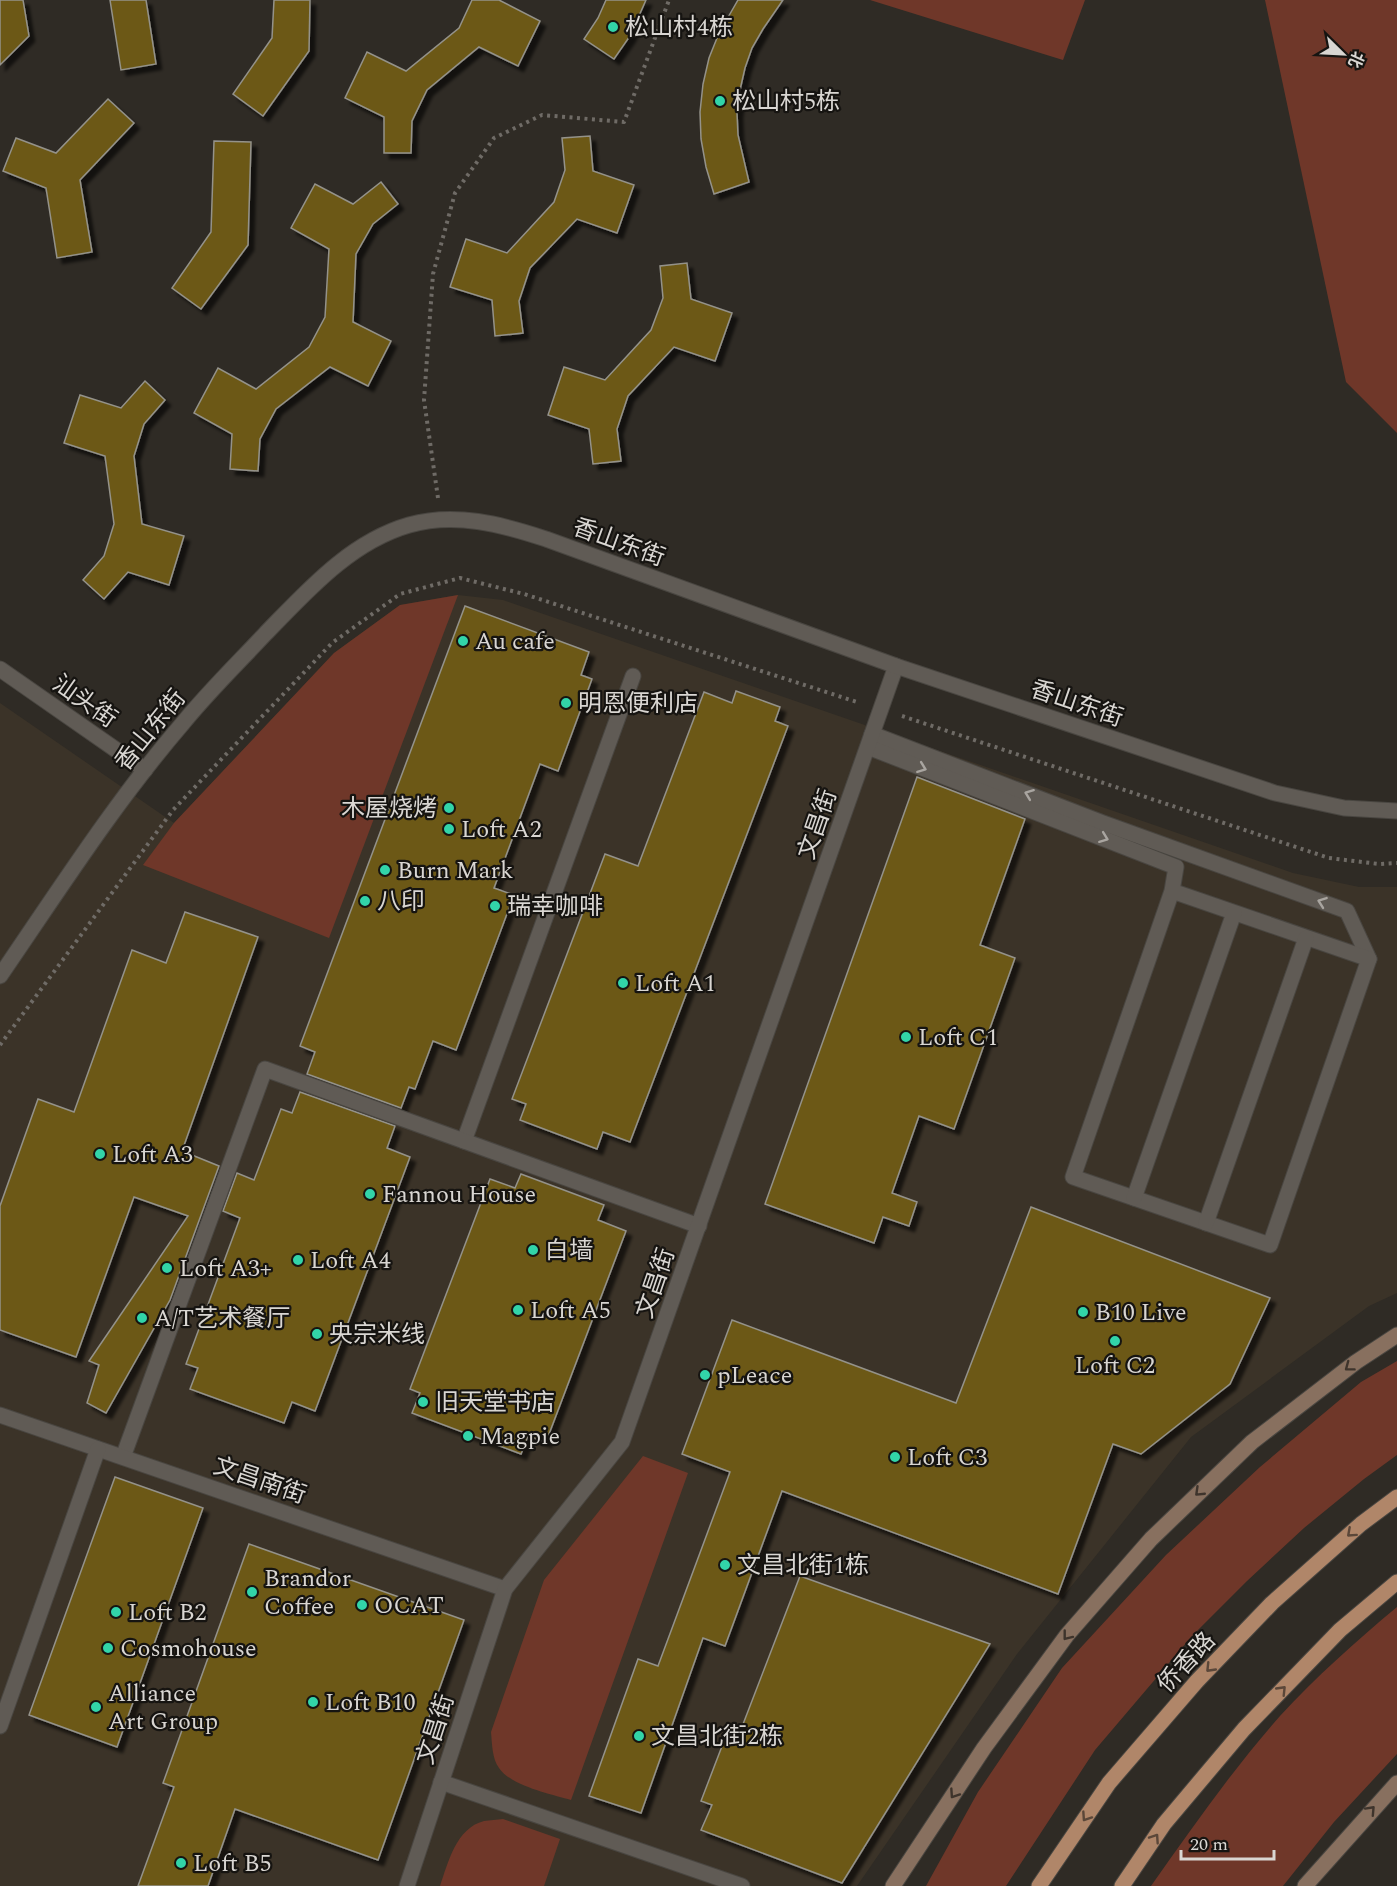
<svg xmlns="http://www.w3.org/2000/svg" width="1397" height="1886" font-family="Spectral,'Noto Sans SC',serif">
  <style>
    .built { fill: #3b3328 }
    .green { fill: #6f3729 }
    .building { fill: #6c5917; stroke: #94928a; stroke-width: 1.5; filter: url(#shadow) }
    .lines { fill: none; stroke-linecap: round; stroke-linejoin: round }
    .service-casing { stroke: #494641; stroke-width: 17 }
    .pedestrian-casing { stroke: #494641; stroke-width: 17 }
    .minor-casing { stroke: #494641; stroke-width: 17 }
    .tertiary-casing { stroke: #494641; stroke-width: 17 }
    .secondary-casing { stroke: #494641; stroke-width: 17 }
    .primary-casing { stroke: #494641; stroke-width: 17 }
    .path { stroke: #6f6b66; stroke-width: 4; stroke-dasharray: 3 4.5; stroke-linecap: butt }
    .service { stroke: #605b55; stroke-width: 15 }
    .pedestrian { stroke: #605b55; stroke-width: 15 }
    .minor { stroke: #605b55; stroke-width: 15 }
    .tertiary { stroke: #605b55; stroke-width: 15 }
    .secondary { stroke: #88705f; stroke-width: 15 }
    .primary { stroke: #b08669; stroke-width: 15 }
    .oneway { stroke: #a9a5a0 }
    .oneway2 { stroke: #3e342c }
    .oneway3 { stroke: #5b4739 }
    .poi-dot { fill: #32d4a8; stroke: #161411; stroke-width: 2 }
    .labels { text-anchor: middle; stroke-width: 4.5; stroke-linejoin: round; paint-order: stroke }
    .poi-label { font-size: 24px; fill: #d9d6d2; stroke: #161411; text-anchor: start }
    .street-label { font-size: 24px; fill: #d9d6d2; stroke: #161411 }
  </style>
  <defs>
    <filter id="shadow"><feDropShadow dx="5.5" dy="5.5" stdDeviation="1.5" flood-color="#0009"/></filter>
  </defs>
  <rect width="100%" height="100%" fill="#2f2b25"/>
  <polygon class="built" points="458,595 503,600 1293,873 1359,887 1397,887 1397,1293 1369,1306 1191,1437 1017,1654 857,1886 0,1886 0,703 174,823 334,653 400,605"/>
  <g class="green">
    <polygon points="870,0 1085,0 1063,60"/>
    <polygon points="1265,0 1397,0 1397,433 1346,382"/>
    <polygon points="458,595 329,938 143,865 174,823 334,653 400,605"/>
    <polygon points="1397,1361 1397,1455 1364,1479 1304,1528 1247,1581 1192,1636 1095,1750 1006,1886 926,1886 978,1792 1062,1668 1166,1555 1260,1467 1361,1382"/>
    <path d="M 643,1456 L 688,1473 L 571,1800 C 551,1794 511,1786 499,1768 C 492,1759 492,1743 491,1732 L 544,1580 Z"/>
    <path d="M 1397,1607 L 1397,1754 L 1334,1822 L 1283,1886 L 1151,1886 C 1192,1828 1233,1769 1280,1716 C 1316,1677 1356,1641 1397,1607 Z"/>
    <path d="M 503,1819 L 560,1839 L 544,1886 L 440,1886 C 448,1863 456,1828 484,1821 C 490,1820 497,1820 503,1819 Z"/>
  </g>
  <g class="building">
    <polygon points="0,0 23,0 29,36 0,65"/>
    <polygon points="110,0 146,0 156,64 121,70"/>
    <polygon points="274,0 310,0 309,51 263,116 233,94 272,38"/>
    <polygon points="472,0 499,0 540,21 518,66 479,47 427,90 412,121 411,153 384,153 384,117 345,98 367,52 406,71 459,28"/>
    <polygon points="606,0 646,0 630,36 614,59 584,39 598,18"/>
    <polygon points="738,0 783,0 763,29 752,48 745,68 740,90 737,113 738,135 749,182 714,194 706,167 701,139 700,112 703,84 709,58 719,33"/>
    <polygon points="108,99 134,123 80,180 92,252 57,258 46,188 3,171 16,138 56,153"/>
    <polygon points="590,136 593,171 634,185 617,233 577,219 530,268 519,301 523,333 495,336 492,300 450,287 466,239 507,253 554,202 565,170 562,138"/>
    <polygon points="214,141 251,142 248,245 201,309 172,288 211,232"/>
    <polygon points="381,182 398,204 373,224 356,254 353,322 391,341 368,386 330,367 276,409 260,439 258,471 230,469 232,434 194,413 218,368 256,389 309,347 325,317 329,249 291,228 315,184 353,204"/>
    <polygon points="687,263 691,299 732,313 715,361 674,347 628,396 617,429 621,461 593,464 589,429 548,415 564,367 605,380 651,330 663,298 660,266"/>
    <polygon points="145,381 165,400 144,424 134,456 142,524 184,536 169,585 128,572 104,599 83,580 104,556 114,524 105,456 64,443 80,395 121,408"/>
    <polygon points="465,606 589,652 581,675 592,679 558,771 540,764 494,888 514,895 456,1050 433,1041 415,1089 409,1087 401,1108 307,1074 315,1052 300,1046"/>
    <polygon points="736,691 780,707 775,721 788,726 630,1142 603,1132 597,1149 520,1120 526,1104 512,1099 605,854 638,866 704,692 732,703"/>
    <polygon points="917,777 1025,819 980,945 1015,958 954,1129 919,1116 892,1193 917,1202 909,1226 883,1217 874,1243 765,1204"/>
    <polygon points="185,912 258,937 182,1151 219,1166 170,1300 106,1413 87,1403 99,1365 89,1361 188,1216 134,1197 76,1357 0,1330 0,1206 38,1099 74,1112 132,950 166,963"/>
    <polygon points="300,1092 395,1126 387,1148 410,1157 315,1411 292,1402 284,1423 190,1389 198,1368 186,1364 240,1218 223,1211 237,1173 254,1180 281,1109 292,1113"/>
    <polygon points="521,1174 604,1205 598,1220 626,1231 546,1442 528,1436 521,1454 412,1413 420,1393 410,1389 490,1179 515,1188"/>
    <polygon points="1031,1207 1270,1298 1230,1384 1141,1454 1113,1444 1058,1594 782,1491 725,1646 703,1638 641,1813 589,1796 638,1659 658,1666 730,1472 682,1454 732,1320 956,1403"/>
    <polygon points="115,1477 203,1508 117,1747 29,1715"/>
    <polygon points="249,1544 464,1620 378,1860 235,1809 208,1886 138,1886 174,1787 163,1783"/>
    <polygon points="800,1576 990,1644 842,1883 701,1830 712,1805 701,1801 724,1741 735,1745"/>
  </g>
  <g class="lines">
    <defs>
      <g id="service">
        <polyline points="872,734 1103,823 1347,911 1369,959"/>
        <polyline points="868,747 1176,867 1172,891 1073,1177 1270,1245 1369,959 1172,891"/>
        <polyline points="464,1141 633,676"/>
        <polyline points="1134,1198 1234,913"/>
        <polyline points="1206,1223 1306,938"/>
        <polyline points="123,1457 265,1069 699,1226"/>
        <polyline points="441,1782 742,1886"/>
      </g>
      <polyline id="pedestrian" points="0,1415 505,1589"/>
      <g id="minor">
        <polyline points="0,1726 98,1449"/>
        <polyline points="407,1886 505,1589 622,1442 896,666"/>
      </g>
      <g id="tertiary">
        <polyline points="0,669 145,770"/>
        <path d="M 0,976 C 59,890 115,802 183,723 C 209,691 238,663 266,633 C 307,591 350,542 409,525 C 455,512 501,524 546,539 L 896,666 L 1275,793 L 1344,808 L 1397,811"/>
      </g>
      <g id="secondary">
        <polyline points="893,1886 984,1748 1067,1635 1151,1539 1252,1442 1356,1362 1397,1335"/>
        <polyline points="1305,1886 1397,1783"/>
      </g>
      <g id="primary">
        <polyline points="1039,1886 1109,1783 1197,1681 1272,1603 1361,1524 1397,1497"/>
        <polyline points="1122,1886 1164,1824 1244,1729 1340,1630 1397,1582"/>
      </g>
    </defs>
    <use href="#service" class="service-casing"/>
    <use href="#pedestrian" class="pedestrian-casing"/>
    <use href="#minor" class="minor-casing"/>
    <use href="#tertiary" class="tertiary-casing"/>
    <use href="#secondary" class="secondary-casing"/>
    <use href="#primary" class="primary-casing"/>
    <g class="path">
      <polyline points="438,498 424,400 433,274 455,193 494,138 542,115 624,122 669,0"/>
      <polyline points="902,716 1329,858 1379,864 1397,863"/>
      <polyline points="0,1045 173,810 332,643 400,594 460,578 524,594 860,703"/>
    </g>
    <use href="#service" class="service"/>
    <use href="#pedestrian" class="pedestrian"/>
    <use href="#minor" class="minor"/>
    <use href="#tertiary" class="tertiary"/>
    <use href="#secondary" class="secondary"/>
    <use href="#primary" class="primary"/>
  </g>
  <defs><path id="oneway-chevron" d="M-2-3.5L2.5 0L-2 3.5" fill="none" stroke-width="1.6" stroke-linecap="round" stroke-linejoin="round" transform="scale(1.5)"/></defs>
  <g class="oneway">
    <use href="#oneway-chevron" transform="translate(922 768) rotate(21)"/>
    <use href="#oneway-chevron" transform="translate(1029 794) rotate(-159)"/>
    <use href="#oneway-chevron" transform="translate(1104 838) rotate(21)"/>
    <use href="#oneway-chevron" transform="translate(1322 902) rotate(-160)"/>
  </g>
  <g class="oneway2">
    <use href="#oneway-chevron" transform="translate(1349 1367) rotate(143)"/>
    <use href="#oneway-chevron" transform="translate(1199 1492) rotate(136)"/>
    <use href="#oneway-chevron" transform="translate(1067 1636) rotate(128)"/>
    <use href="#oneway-chevron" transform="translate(954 1794) rotate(124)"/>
    <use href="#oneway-chevron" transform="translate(1371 1810) rotate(-47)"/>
  </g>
  <g class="oneway3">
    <use href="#oneway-chevron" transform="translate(1351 1533) rotate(138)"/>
    <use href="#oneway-chevron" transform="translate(1210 1668) rotate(134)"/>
    <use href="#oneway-chevron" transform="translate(1282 1690) rotate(-46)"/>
    <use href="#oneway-chevron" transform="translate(1086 1817) rotate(124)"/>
    <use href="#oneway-chevron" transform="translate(1155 1838) rotate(-56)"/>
  </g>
  <g class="poi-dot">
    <circle cx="613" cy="27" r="6"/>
    <circle cx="720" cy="101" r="6"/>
    <circle cx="463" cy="641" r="6"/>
    <circle cx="566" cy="703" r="6"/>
    <circle cx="449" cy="808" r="6"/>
    <circle cx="449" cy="829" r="6"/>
    <circle cx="385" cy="870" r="6"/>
    <circle cx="365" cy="901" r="6"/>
    <circle cx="495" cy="906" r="6"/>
    <circle cx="623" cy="983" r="6"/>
    <circle cx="906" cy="1037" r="6"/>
    <circle cx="100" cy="1154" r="6"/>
    <circle cx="370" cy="1194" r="6"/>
    <circle cx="533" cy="1250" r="6"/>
    <circle cx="298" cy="1260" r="6"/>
    <circle cx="167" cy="1268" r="6"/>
    <circle cx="518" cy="1310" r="6"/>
    <circle cx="1083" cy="1312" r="6"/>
    <circle cx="142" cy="1318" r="6"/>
    <circle cx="317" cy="1334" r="6"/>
    <circle cx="1115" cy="1341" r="6"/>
    <circle cx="705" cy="1375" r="6"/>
    <circle cx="423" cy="1402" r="6"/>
    <circle cx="468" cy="1436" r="6"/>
    <circle cx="895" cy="1457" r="6"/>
    <circle cx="725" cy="1565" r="6"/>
    <circle cx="252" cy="1592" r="6"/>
    <circle cx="362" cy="1605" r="6"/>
    <circle cx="116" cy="1612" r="6"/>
    <circle cx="108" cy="1648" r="6"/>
    <circle cx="313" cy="1702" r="6"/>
    <circle cx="96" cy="1707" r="6"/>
    <circle cx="639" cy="1736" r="6"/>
    <circle cx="181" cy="1863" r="6"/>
  </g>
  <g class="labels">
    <g class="poi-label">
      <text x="625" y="35">松山村4栋</text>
      <text x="732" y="109">松山村5栋</text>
      <text x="475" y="649">Au cafe</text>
      <text x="578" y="711">明恩便利店</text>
      <text x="437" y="816" text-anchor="end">木屋烧烤</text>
      <text x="461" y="837">Loft A2</text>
      <text x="397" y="878">Burn Mark</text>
      <text x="377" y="909">八印</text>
      <text x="507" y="914">瑞幸咖啡</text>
      <text x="635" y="991">Loft A1</text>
      <text x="918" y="1045">Loft C1</text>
      <text x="112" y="1162">Loft A3</text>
      <text x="382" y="1202">Fannou House</text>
      <text x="545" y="1258">白墙</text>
      <text x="310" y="1268">Loft A4</text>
      <text x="179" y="1276">Loft A3+</text>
      <text x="530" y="1318">Loft A5</text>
      <text x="1095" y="1320">B10 Live</text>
      <text x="154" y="1326">A/T艺术餐厅</text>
      <text x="329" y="1342">央宗米线</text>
      <text x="1115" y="1373" text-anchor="middle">Loft C2</text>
      <text x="717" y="1383">pLeace</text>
      <text x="435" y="1410">旧天堂书店</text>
      <text x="480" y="1444">Magpie</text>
      <text x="907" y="1465">Loft C3</text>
      <text x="737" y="1573">文昌北街1栋</text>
      <text x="264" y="1586">Brandor<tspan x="264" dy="28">Coffee</tspan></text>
      <text x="374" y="1613">OCAT</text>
      <text x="128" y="1620">Loft B2</text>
      <text x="120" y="1656">Cosmohouse</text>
      <text x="108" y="1701">Alliance<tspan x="108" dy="28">Art Group</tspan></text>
      <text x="325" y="1710">Loft B10</text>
      <text x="651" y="1744">文昌北街2栋</text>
      <text x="193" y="1871">Loft B5</text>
    </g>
    <g class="street-label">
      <text transform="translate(619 542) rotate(20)" y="8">香山东街</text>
      <text transform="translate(85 701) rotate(35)" y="8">汕头街</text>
      <text transform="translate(1077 703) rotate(19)" y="8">香山东街</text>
      <text transform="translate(150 730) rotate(-51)" y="8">香山东街</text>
      <text transform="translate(817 824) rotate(-71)" y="8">文昌街</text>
      <text transform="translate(655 1283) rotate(-71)" y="8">文昌街</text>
      <text transform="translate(260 1480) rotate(19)" y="8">文昌南街</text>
      <text transform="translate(1186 1662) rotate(-47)" y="8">侨香路</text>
      <text transform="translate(435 1729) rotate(-72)" y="8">文昌街</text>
    </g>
  </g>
  <g transform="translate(1343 54) rotate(114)" stroke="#161411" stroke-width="4.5" paint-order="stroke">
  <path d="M0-4.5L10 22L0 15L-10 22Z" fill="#d9d6d2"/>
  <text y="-9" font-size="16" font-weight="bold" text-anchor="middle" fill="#d9d6d2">北</text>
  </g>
  <path d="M1181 1850v9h93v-9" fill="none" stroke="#d9d6d2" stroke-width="3"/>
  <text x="1190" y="1850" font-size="18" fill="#d9d6d2" stroke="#161411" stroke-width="4.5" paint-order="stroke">20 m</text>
</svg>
